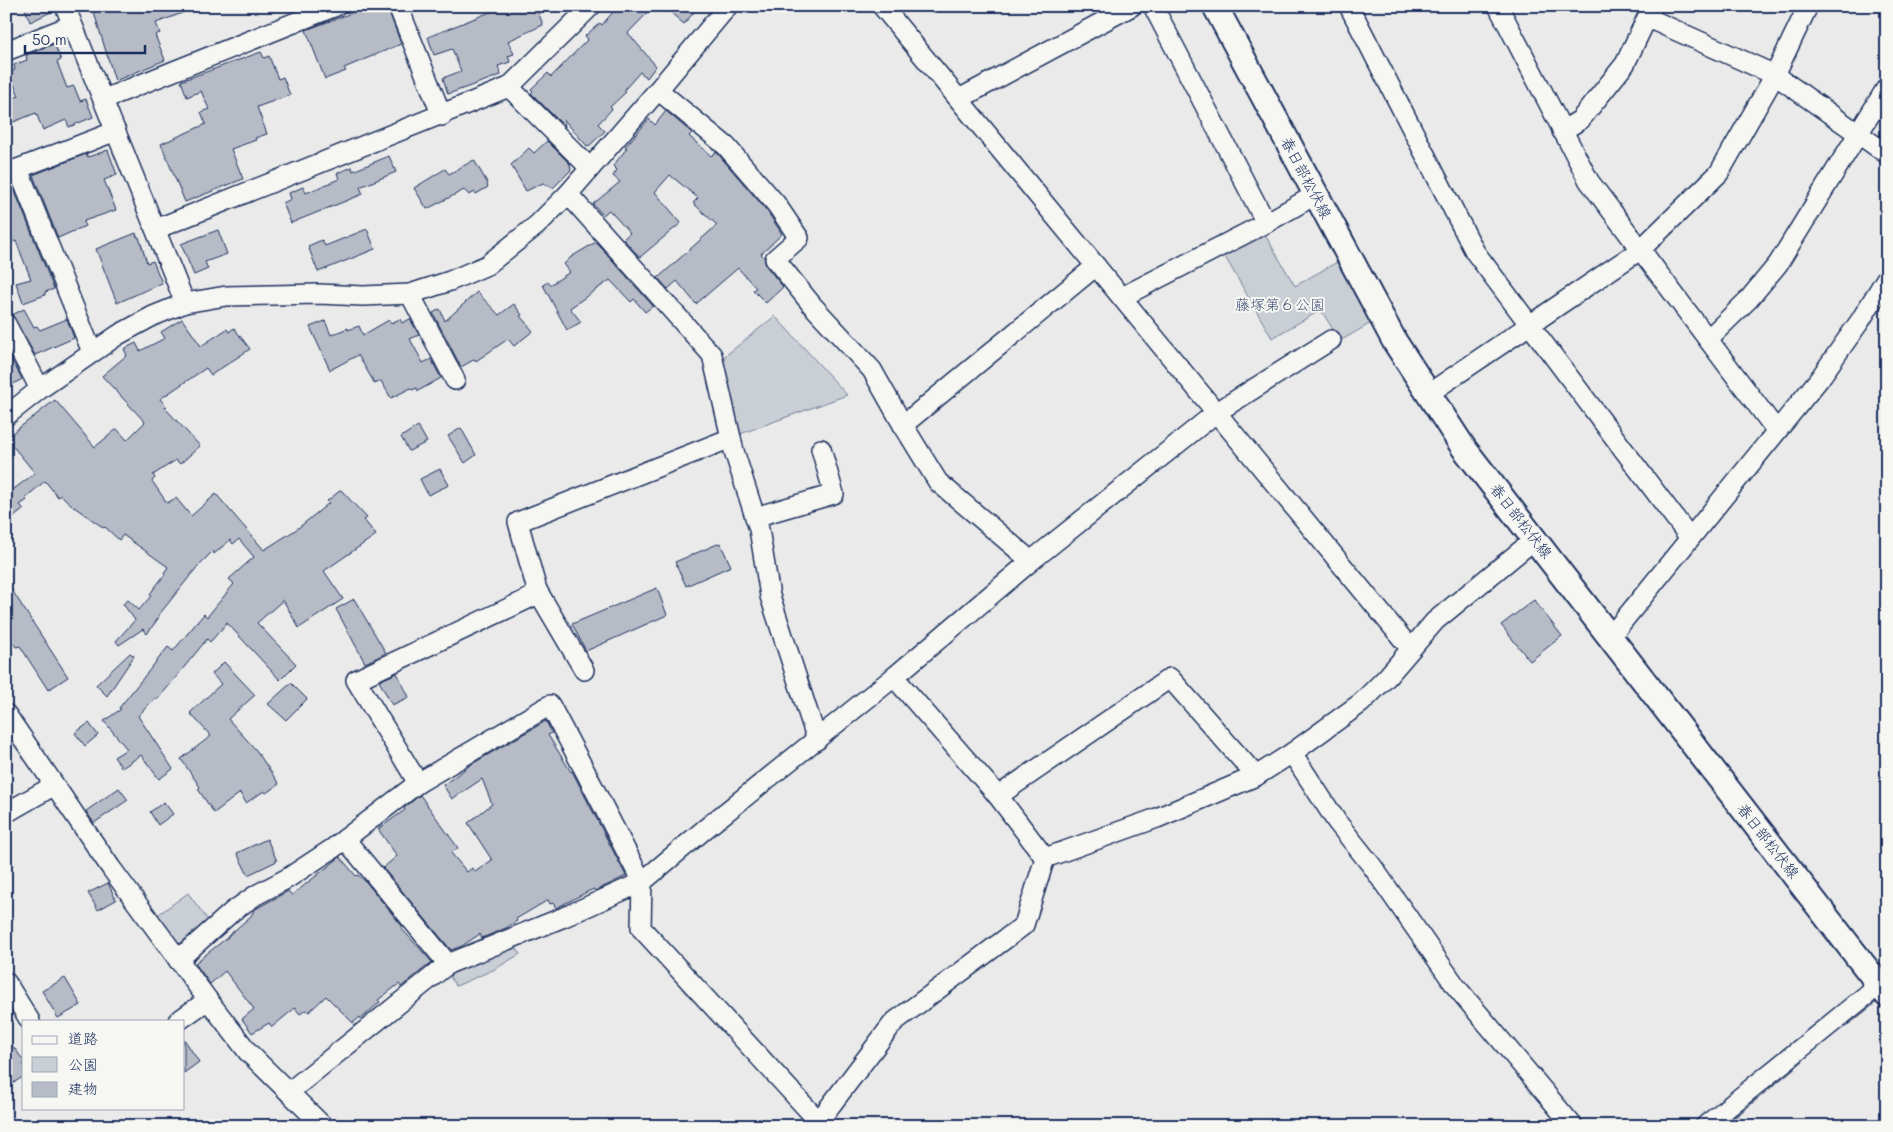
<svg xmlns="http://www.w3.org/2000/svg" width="1893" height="1132" font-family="Mali,'Klee One',sans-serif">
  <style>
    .green { fill: #caced5; stroke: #727e9a }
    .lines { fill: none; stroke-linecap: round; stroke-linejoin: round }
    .stream { stroke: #6c7995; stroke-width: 5 }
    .building { fill: #b6bbc6; stroke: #1b2f5e }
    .minor-casing { stroke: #1b2f5e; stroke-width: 22 }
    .major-casing { stroke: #1b2f5e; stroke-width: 28 }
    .minor { stroke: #f6f6f2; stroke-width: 19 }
    .major { stroke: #f6f6f2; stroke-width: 24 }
    .labels { text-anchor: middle; stroke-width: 4; stroke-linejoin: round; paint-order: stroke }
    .street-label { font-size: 15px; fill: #1b2f5e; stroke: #f6f6f2 }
    .park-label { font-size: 15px; fill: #47577c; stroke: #f6f6f2 }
  </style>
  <rect width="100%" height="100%" fill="#e9eae9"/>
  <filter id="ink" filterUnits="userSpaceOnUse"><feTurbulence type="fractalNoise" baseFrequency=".02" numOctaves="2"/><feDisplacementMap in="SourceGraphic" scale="10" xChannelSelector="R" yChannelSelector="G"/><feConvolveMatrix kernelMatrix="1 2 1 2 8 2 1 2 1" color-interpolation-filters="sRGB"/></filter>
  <g filter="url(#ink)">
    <g class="green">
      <polygon points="1264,233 1295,286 1337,262 1371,323 1340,341 1321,310 1272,338 1224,255"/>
      <polygon points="775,316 847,395 740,434 723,364 725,356"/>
      <polygon points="188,893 210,923 183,946 176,945 155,917"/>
      <polygon points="514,943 520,954 495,969 456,986 448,974"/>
    </g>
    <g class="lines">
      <g class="stream">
        <polyline points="1845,1025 1881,996"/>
        <polyline points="1722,1126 1801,1060"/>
      </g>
    </g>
    <g class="building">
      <polygon points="24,6 54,6 55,10 30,22"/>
      <polygon points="92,6 198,6 198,7 156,23 160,33 155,35 165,60 115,81"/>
      <polygon points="370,6 387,6 401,44 344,68 346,71 325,79 306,30"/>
      <polygon points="505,6 536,6 543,25 508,41 514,54 508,56 510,62 498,66 501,75 448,94 443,78 461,71 452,49 434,55 428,37"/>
      <polygon points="618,6 654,6 628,33 656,66 647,78 640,72 624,90 626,92 610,107 612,109 598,124 605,131 588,147 564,120 565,127 531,93 533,91 531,89 548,73 551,77 588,39 585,36 600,23 602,25"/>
      <polygon points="663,6 699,6 684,24"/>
      <polygon points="54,44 61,60 57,62 67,88 74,86 80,101 86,99 93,117 69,127 66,120 43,130 36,113 6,125 6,106 13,103 11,99 19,96 9,73 15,70 14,65 27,60 26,55"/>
      <polygon points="261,52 264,58 269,56 278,79 283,77 290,95 257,107 267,134 255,138 256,140 231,149 243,179 185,202 161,144 206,124 201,112 209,109 201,91 187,97 181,81"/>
      <polygon points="666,111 692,133 689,136 711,156 716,152 718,154 767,211 782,234 761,254 764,257 766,266 783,287 766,303 753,290 756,288 738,268 696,304 677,281 668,289 658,278 717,225 693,203 698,198 670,175 655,192 681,223 640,257 623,239 630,233 609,210 603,215 593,204 620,182 613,176 617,170 613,166 627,148 625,147 649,119 655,125"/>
      <polygon points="547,141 570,164 571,170 553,188 543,183 526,191 511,165 529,148 534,153"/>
      <polygon points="108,150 117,175 104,180 116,210 84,221 85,226 58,238 33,175 86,154 88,157"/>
      <polygon points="389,156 396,172 360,187 363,194 291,223 283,203 291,199 289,193 303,187 306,193 339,179 337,173 352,167 353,171"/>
      <polygon points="474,160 488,184 487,185 488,187 476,194 475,192 469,195 464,190 427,209 414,188 445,169 449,174"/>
      <polygon points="12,184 54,289 45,292 45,295 23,303 16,283 31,279 16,241 14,242 11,237 6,239 6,186"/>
      <polygon points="367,229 375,249 318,272 308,246 322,240 325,246"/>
      <polygon points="218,230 227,254 205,262 208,269 194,275 181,244"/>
      <polygon points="136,233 137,237 139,237 147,263 153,261 162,283 117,303 96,249"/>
      <polygon points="596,242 653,306 645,312 634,299 631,302 610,280 570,308 581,322 567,330 543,285 548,282 550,285 570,272 564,264 571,257"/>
      <polygon points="477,292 499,315 514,304 522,315 520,316 533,331 514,346 508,339 476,361 475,359 461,367 433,313 440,309 445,321"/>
      <polygon points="24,309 34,327 37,326 40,330 67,319 74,338 35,355 12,315"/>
      <polygon points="182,319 201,346 227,329 229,332 234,328 250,349 211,375 206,368 160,399 167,407 165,408 200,446 180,464 176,460 153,475 155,478 152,481 167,503 176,498 191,516 216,494 264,550 297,529 329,503 327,501 341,490 367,518 364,520 376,535 324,571 343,599 299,628 283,600 257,623 296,664 280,680 227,623 210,642 207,639 168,687 157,700 155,698 138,716 173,769 159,779 141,755 122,768 114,757 127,749 104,721 121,709 119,708 168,647 173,651 204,614 207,617 234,584 229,579 254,557 239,539 233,544 230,540 214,554 213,551 198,566 158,616 159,617 147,634 143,629 119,645 116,641 135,620 123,604 128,600 139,610 151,596 150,594 165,574 164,573 168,567 123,535 119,540 105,527 104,528 74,507 61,495 58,497 45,481 25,498 27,500 20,505 24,509 14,517 11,513 6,516 6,487 10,492 35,473 6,438 55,400 95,447 117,429 127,440 145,422 102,376 127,355 124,349 136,343 140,351 165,338 161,332"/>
      <polygon points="400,319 402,323 410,319 419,335 410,339 423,363 431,359 441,378 418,391 417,388 412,390 411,388 391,398 381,381 375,384 358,355 330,370 310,327 325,321 331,335 348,328 348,330 359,326 363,335 389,320 391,323"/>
      <polygon points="6,349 22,379 10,386 6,376"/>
      <polygon points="418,426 427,442 409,451 401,437"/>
      <polygon points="461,428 476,455 465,463 448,436"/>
      <polygon points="440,469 449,485 428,495 420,479"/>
      <polygon points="720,543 731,566 686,586 675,562"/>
      <polygon points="6,581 68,677 48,690 20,646 16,647 6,632"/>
      <polygon points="657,588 667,615 586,651 572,624"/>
      <polygon points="354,599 386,653 365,663 336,609"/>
      <polygon points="1534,600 1562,636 1530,661 1501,625"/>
      <polygon points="130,653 134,656 107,696 96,685"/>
      <polygon points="224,662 255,695 228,719 256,750 279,784 266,793 264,791 246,803 240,793 214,813 198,789 200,787 181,759 211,736 190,713 221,684 212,674"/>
      <polygon points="397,673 409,697 392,705 379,681"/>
      <polygon points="291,683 307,699 286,720 268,704"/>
      <polygon points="546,721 552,733 548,735 571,772 572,771 626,876 595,891 594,889 587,892 556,908 553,903 550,904 548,900 516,919 517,921 508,927 482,938 480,934 462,946 451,950 383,868 397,856 378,829 405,810 404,808 420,795 458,848 451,853 467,872 472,868 475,872 492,860 468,823 492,804 482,779 452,799 443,785 472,764"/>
      <polygon points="89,723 98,735 85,746 75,733"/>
      <polygon points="119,788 128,800 94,823 86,811"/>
      <polygon points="164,802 173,814 158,825 150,812"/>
      <polygon points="267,839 277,861 248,875 237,853"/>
      <polygon points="340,857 356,876 358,875 366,882 402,926 401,928 432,962 401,987 399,984 378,1000 380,1002 361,1019 360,1017 353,1023 326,996 309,1012 306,1010 300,1014 295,1008 272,1027 269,1023 252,1033 242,1019 254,1009 225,971 210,984 195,963 228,937 228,936 251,916 254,910 288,891 292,895"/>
      <polygon points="108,883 116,900 98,910 88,893"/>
      <polygon points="65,978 81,1005 58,1018 42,991"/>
      <polygon points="6,1037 24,1061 24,1076 6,1088"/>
      <polygon points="184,1039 199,1062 184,1073"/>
    </g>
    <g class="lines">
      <defs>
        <g id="minor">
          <polyline points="65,6 185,303"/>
          <polyline points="398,6 442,116"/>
          <polyline points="882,6 1410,648"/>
          <polyline points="1153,6 1266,223"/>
          <polyline points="1349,6 1475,252 1690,538"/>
          <polyline points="1498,6 1589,181 1776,430"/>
          <polyline points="1648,18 1775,75 1887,154"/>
          <polyline points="6,51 72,25"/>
          <polyline points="509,87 590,168"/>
          <polyline points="658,90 726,146 776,204 799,238 775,259 812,305 872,370 903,425 938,482 1031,561"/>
          <polyline points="104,99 336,6"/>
          <polyline points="959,99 1132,6"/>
          <polyline points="1562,131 1580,120 1625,64 1652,7"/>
          <polyline points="18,169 92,352"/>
          <polyline points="7,173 116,131"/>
          <polyline points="568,194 712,355 734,451 759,529 770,596 817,740"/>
          <polyline points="156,229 509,87 591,6"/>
          <polyline points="410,294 455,380"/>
          <polyline points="1122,297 1266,223 1315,195"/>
          <polyline points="6,324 40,389"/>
          <polyline points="1708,339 1749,299 1778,264 1887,87"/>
          <polyline points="1428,394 1640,250 1719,173 1775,75 1808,6"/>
          <polyline points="6,416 40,389 118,335 153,316 185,303 226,296 319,294 363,296 410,294 450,281 487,265 537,225 568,194 658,90 728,6"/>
          <polyline points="903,425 1096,266"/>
          <polyline points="755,517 834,494 821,449"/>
          <polyline points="537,590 584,670"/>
          <polyline points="1610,637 1820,378 1860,321 1887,277"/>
          <polyline points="894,677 998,796 1045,858"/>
          <polyline points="6,714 111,868 208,1000 248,1052 323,1126"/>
          <polyline points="1292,753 1337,822 1372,866 1457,988 1573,1126"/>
          <polyline points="418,783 356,680 532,597 537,590 518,522 731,438"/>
          <polyline points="998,796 1170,678 1256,776"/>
          <polyline points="6,813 53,786"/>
          <polyline points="345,839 448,964"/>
          <polyline points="1045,858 1157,818 1256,776 1292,753 1361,703 1387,677 1435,621 1535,539"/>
          <polyline points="178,960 233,911 256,895 288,878 332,849 418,783 550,705 586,773 642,882 641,928 823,1126"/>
          <polyline points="6,982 30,1021"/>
          <polyline points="178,1021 208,1000"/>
          <polyline points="289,1092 448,964 564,917 642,882 705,829 894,677 1031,561 1217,412 1331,340"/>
          <polyline points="815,1126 894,1022 1024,925 1045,858"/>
          <polyline points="1705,1126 1879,985"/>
        </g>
        <polyline id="major" points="1215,6 1395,342 1463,447 1887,995"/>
      </defs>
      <use href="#minor" class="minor-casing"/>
      <use href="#major" class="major-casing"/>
      <use href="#minor" class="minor"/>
      <use href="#major" class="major"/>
    </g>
  </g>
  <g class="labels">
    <g class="street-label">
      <text transform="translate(1306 178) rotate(62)" y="5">春日部松伏線</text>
      <text transform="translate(1521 521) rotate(52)" y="5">春日部松伏線</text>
      <text transform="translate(1768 841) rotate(52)" y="5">春日部松伏線</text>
    </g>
    <g class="park-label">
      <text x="1280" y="310">藤塚第６公園</text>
    </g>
  </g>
  <rect width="1893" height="1132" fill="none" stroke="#f6f6f2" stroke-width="25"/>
  <rect x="12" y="12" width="1868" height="1107" fill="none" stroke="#1b2f5e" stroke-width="2" filter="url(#ink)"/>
  <rect x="22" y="1020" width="162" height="90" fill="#f6f6f2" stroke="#9ea6b7"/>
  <rect x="32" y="1036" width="25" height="8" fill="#f6f6f2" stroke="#9ea6b7"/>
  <text x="68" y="1044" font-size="15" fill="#1b2f5e">道路</text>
  <rect x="32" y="1057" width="25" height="15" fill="#caced5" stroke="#9ea6b7"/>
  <text x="68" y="1070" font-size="15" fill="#1b2f5e">公園</text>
  <rect x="32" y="1082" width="25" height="15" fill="#b6bbc6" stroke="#9ea6b7"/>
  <text x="68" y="1094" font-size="15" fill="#1b2f5e">建物</text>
  <path d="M25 45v8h120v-8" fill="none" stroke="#1b2f5e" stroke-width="2.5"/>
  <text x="32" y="45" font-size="15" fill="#1b2f5e" stroke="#f6f6f2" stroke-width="4" paint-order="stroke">50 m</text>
</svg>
